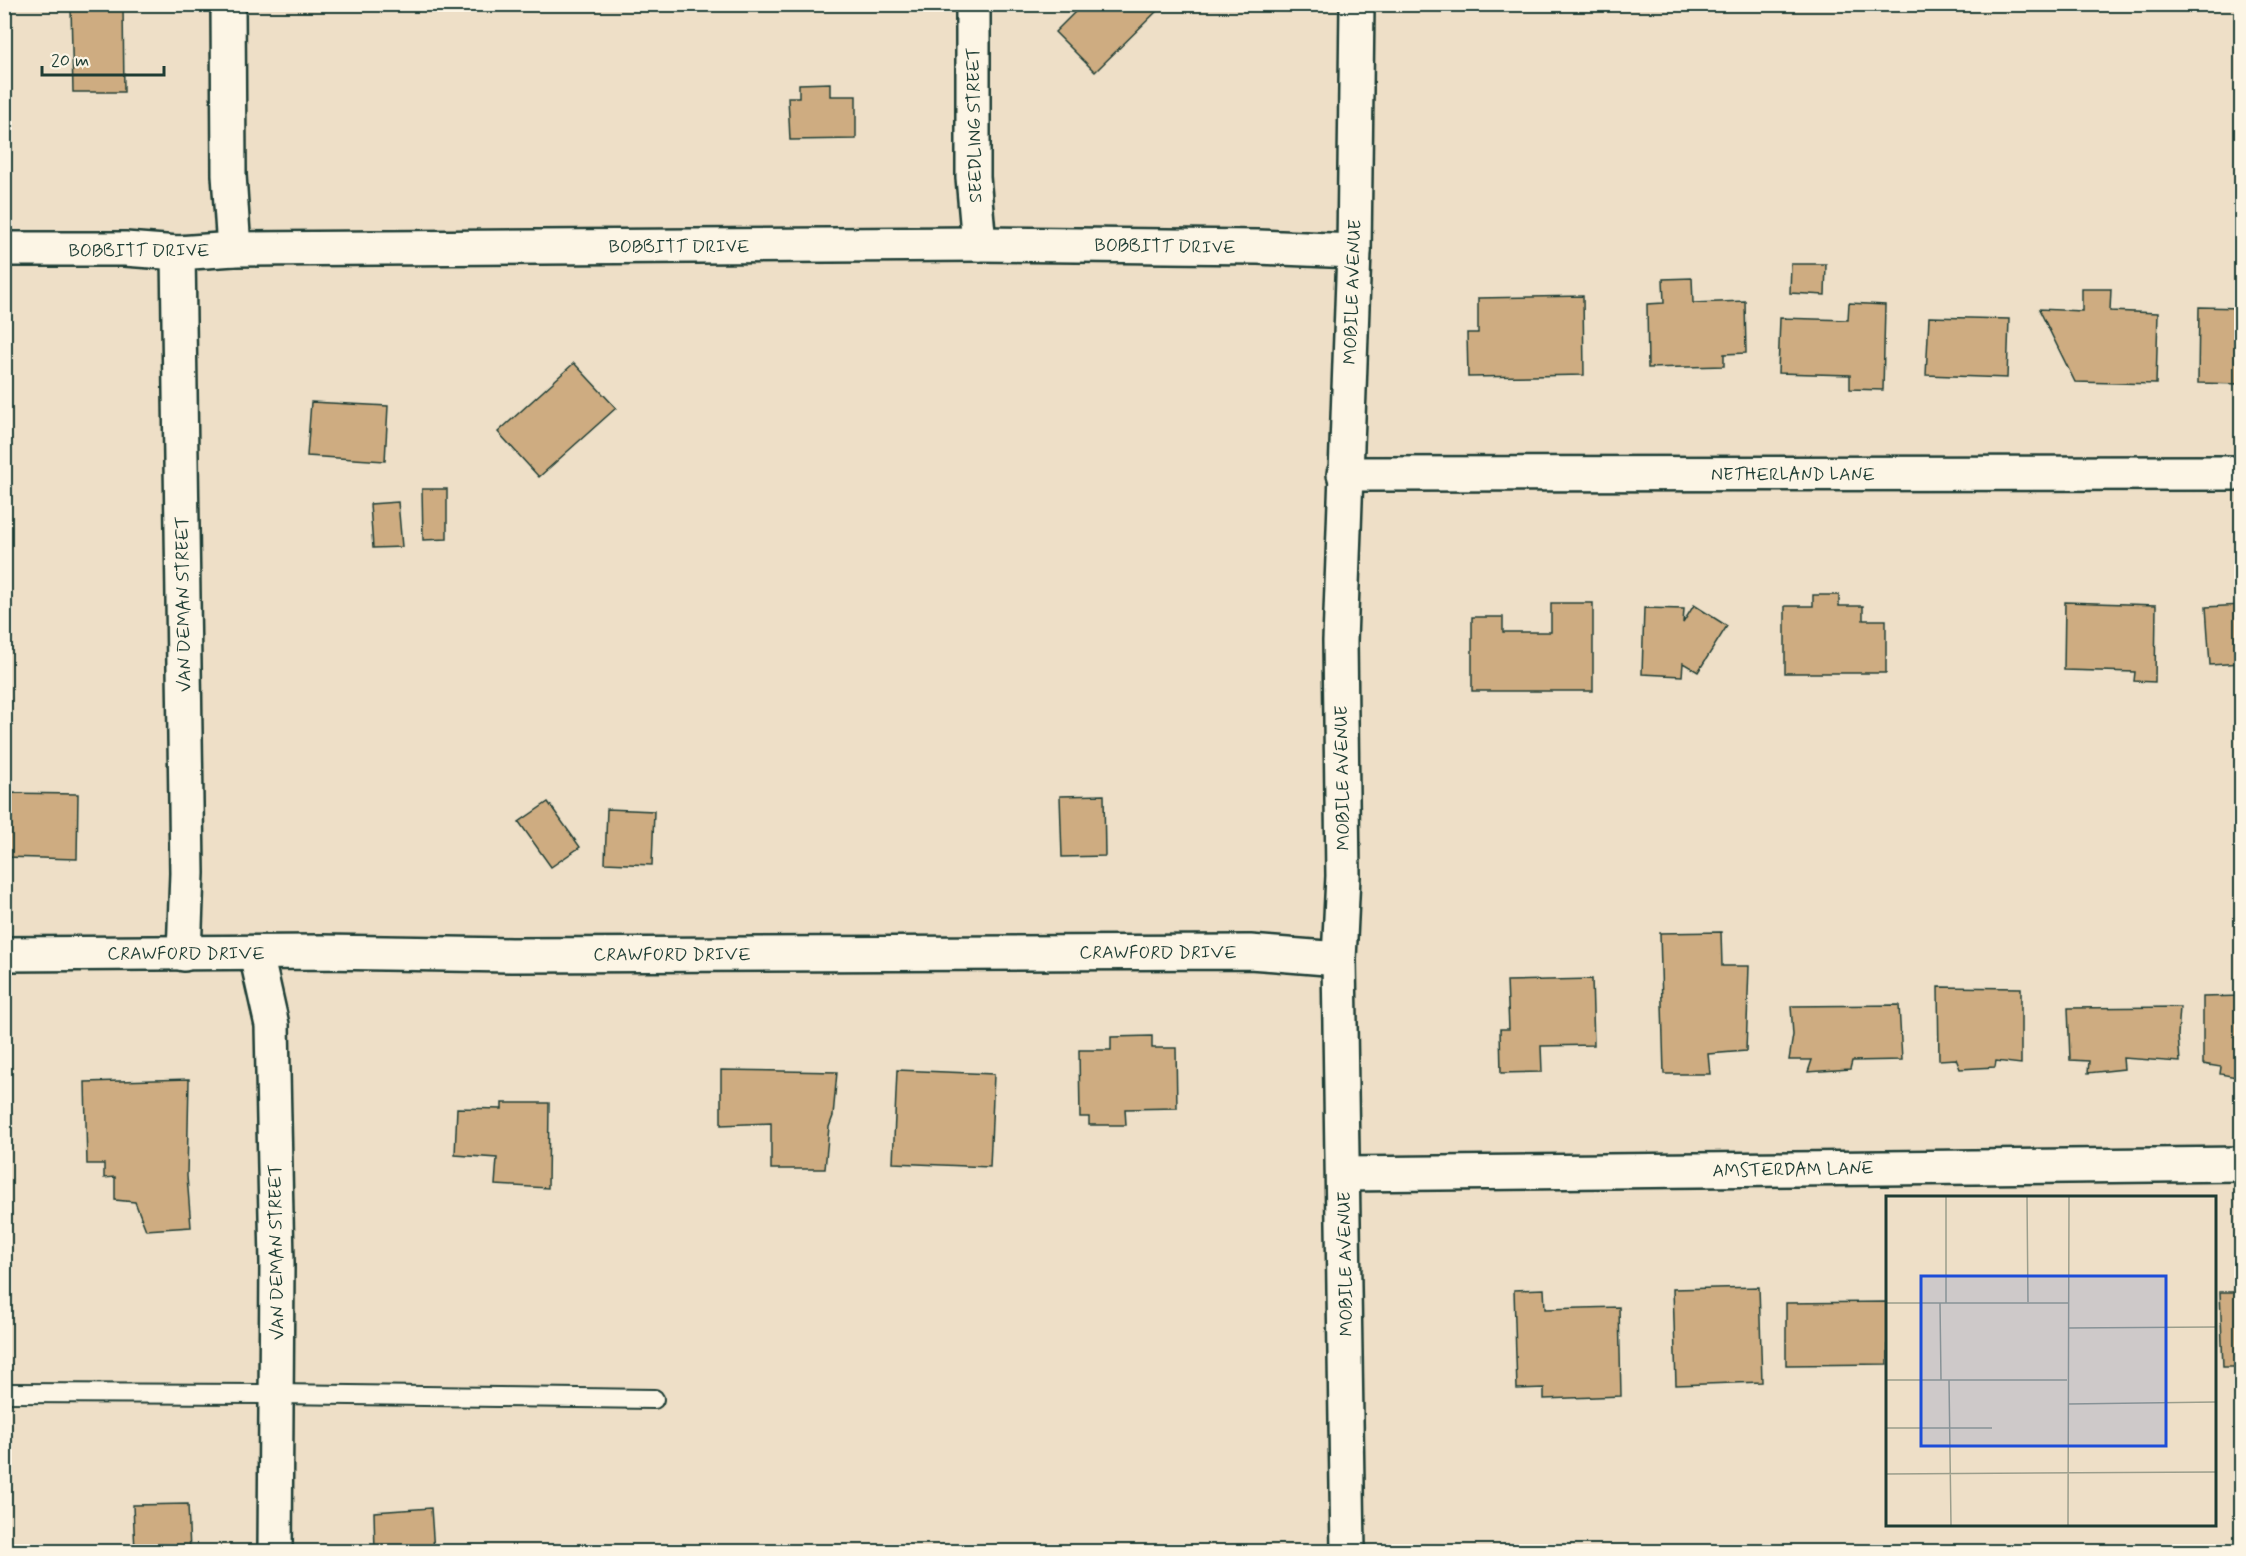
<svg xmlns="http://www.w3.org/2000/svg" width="2246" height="1556" font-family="Mynerve,sans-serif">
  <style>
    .building { fill: #ceac81; stroke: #1f3d34; stroke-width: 1.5 }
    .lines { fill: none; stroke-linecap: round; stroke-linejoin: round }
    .lane-casing { stroke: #1f3d34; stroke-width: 22 }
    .street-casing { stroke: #1f3d34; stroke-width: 38 }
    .secondary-casing { stroke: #1f3d34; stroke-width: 38 }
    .lane { stroke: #fcf5e5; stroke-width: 18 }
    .street { stroke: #fcf5e5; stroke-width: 33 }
    .secondary { stroke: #fcf5e5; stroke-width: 33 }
    .labels { text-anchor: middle; stroke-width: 6; stroke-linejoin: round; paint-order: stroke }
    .street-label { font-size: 18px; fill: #1f3d34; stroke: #fcf5e5 }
    .inset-road { fill: none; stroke: #9b9e8c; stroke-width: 1.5 }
    .view { fill: #1d4ed8; fill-opacity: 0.15; stroke: #1d4ed8; stroke-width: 3 }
    .inset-edge { fill: none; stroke: #1f3d34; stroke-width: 3 }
  </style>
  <rect width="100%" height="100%" fill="#eedfc7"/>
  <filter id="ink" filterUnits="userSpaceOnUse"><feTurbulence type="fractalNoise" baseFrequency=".0167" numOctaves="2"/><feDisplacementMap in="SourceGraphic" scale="12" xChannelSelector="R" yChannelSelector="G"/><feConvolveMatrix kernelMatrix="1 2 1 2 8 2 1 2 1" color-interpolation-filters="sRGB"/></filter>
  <g filter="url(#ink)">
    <g class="building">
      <polygon points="1083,4 1164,4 1095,72 1055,32"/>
      <polygon points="123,6 124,92 73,92 71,7"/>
      <polygon points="830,83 830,96 856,96 856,139 790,140 788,97 799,97 799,84"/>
      <polygon points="1791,264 1826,264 1825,295 1790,293"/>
      <polygon points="1692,278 1693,303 1745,301 1746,353 1724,354 1724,366 1648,368 1647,304 1664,303 1663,279"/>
      <polygon points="2082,289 2111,289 2110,311 2158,313 2156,384 2075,382 2039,309 2082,311"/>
      <polygon points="1583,296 1584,375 1468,377 1467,333 1478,333 1478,298"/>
      <polygon points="1849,303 1885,305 1883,390 1850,389 1850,375 1778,373 1780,318 1848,320"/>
      <polygon points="2199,307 2242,308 2242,384 2198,383"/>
      <polygon points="1929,317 2009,319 2007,378 1926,375"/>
      <polygon points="574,363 616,408 539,477 498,432"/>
      <polygon points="311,402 388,406 385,461 307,456"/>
      <polygon points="422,489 447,489 447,539 423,540"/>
      <polygon points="398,502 402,547 373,548 370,504"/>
      <polygon points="1813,595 1839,595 1839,606 1863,606 1863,620 1886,620 1886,673 1785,673 1785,606 1813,606"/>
      <polygon points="2065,602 2156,605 2155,682 2134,681 2135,672 2064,670"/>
      <polygon points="1551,603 1593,603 1593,691 1472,691 1472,617 1503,617 1503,632 1551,632"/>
      <polygon points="1694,605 1727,626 1698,672 1683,663 1682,676 1642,674 1644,608 1684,609 1683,623"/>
      <polygon points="2242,605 2242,663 2210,665 2206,607"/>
      <polygon points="4,793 78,794 77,859 4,857"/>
      <polygon points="1104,795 1105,856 1062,857 1060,796"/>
      <polygon points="548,802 580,847 551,867 519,822"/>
      <polygon points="607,809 654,811 652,865 605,863"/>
      <polygon points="1721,932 1722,966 1749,966 1746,1051 1708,1054 1710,1074 1664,1074 1660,933"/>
      <polygon points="1592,979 1594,1045 1541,1046 1542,1072 1501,1073 1500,1029 1509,1029 1507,981"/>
      <polygon points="1938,987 2021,988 2021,1064 1996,1061 1995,1067 1960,1069 1956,1059 1939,1060"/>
      <polygon points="2242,996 2242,1078 2220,1074 2221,1067 2203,1064 2203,997"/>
      <polygon points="1899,1005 1902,1060 1852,1061 1850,1069 1808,1072 1812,1060 1789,1060 1793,1035 1791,1006"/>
      <polygon points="2180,1007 2178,1035 2180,1062 2123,1058 2124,1069 2088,1073 2089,1061 2070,1060 2068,1008"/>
      <polygon points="1152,1036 1152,1048 1176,1048 1177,1108 1125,1109 1126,1125 1089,1125 1089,1117 1080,1117 1079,1050 1111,1050 1111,1037"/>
      <polygon points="721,1070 837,1072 833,1116 829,1127 825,1169 771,1169 771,1123 721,1125"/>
      <polygon points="897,1070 994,1074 990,1167 893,1163"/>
      <polygon points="189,1079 187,1176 191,1227 146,1230 135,1202 115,1200 115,1177 104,1178 104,1164 87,1164 85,1082"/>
      <polygon points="502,1103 549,1103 548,1188 495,1185 497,1158 455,1155 457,1108 502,1109"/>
      <polygon points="1759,1287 1762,1382 1676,1385 1673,1289"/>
      <polygon points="1544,1289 1545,1309 1619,1307 1621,1396 1544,1399 1544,1388 1517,1389 1514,1290"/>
      <polygon points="2220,1292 2242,1292 2242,1385 2237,1384 2238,1367 2223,1367"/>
      <polygon points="1888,1302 1888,1364 1786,1365 1786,1303"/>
      <polygon points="188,1504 190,1552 135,1552 133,1505"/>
      <polygon points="431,1508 434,1552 375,1552 374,1512"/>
    </g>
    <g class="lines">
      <defs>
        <polyline id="lane" points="4,1393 276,1394 654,1399"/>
        <g id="street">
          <polyline points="228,4 229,175 234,249"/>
          <polyline points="973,4 973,177 979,244"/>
          <polyline points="4,249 125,249 178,253 234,249 979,244 1258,247 1354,251"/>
          <polyline points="178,253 187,873 184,954"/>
          <polyline points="1344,474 2242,473"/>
          <polyline points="4,954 322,952 511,955 1250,952 1339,959"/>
          <polyline points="256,954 272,1025 277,1263 275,1552"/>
          <polyline points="1344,1174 2242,1164"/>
        </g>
        <polyline id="secondary" points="1348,1552 1339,959 1343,876 1340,641 1354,251 1357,4"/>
      </defs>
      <use href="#lane" class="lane-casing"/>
      <use href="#street" class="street-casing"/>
      <use href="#secondary" class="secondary-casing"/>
      <use href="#lane" class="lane"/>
      <use href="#street" class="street"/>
      <use href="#secondary" class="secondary"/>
    </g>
  </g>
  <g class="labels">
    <g class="street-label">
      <text transform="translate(974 125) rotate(-91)" y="6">SEEDLING STREET</text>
      <text x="679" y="252">BOBBITT DRIVE</text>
      <text transform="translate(1165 246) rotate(1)" y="6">BOBBITT DRIVE</text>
      <text x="139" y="256">BOBBITT DRIVE</text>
      <text transform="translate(1352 292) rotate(-88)" y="6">MOBILE AVENUE</text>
      <text x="1793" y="480">NETHERLAND LANE</text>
      <text transform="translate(183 604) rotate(-91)" y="6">VAN DEMAN STREET</text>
      <text transform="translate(1342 778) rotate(-91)" y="6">MOBILE AVENUE</text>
      <text x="1158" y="958">CRAWFORD DRIVE</text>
      <text x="186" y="959">CRAWFORD DRIVE</text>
      <text x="672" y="960">CRAWFORD DRIVE</text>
      <text transform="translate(1793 1169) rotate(-1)" y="6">AMSTERDAM LANE</text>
      <text transform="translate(276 1252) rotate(-91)" y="6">VAN DEMAN STREET</text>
      <text transform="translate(1345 1264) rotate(-91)" y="6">MOBILE AVENUE</text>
    </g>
  </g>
  <g transform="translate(1886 1196)">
    <rect width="330" height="330" fill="#eedfc7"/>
    <path class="inset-road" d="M 60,1 L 60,107M 141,1 L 142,106M 0,107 L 183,107M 54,107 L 55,184M 182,132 L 330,131M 0,184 L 181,184M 63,184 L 65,329M 182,208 L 330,206M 0,232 L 106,232M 0,278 L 330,276M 182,329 L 183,1"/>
    <path class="view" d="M 35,80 L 280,80 L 280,250 L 35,250 Z"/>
    <rect width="330" height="330" class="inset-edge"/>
  </g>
  <rect width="2246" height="1556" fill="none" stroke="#fcf5e5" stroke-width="24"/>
  <rect x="12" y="12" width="2222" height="1532" fill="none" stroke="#1f3d34" stroke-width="2" filter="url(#ink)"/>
  <path d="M42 66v9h122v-9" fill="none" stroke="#1f3d34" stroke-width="3"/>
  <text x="51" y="66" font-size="18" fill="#1f3d34" stroke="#fcf5e5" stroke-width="4.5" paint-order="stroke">20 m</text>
</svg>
